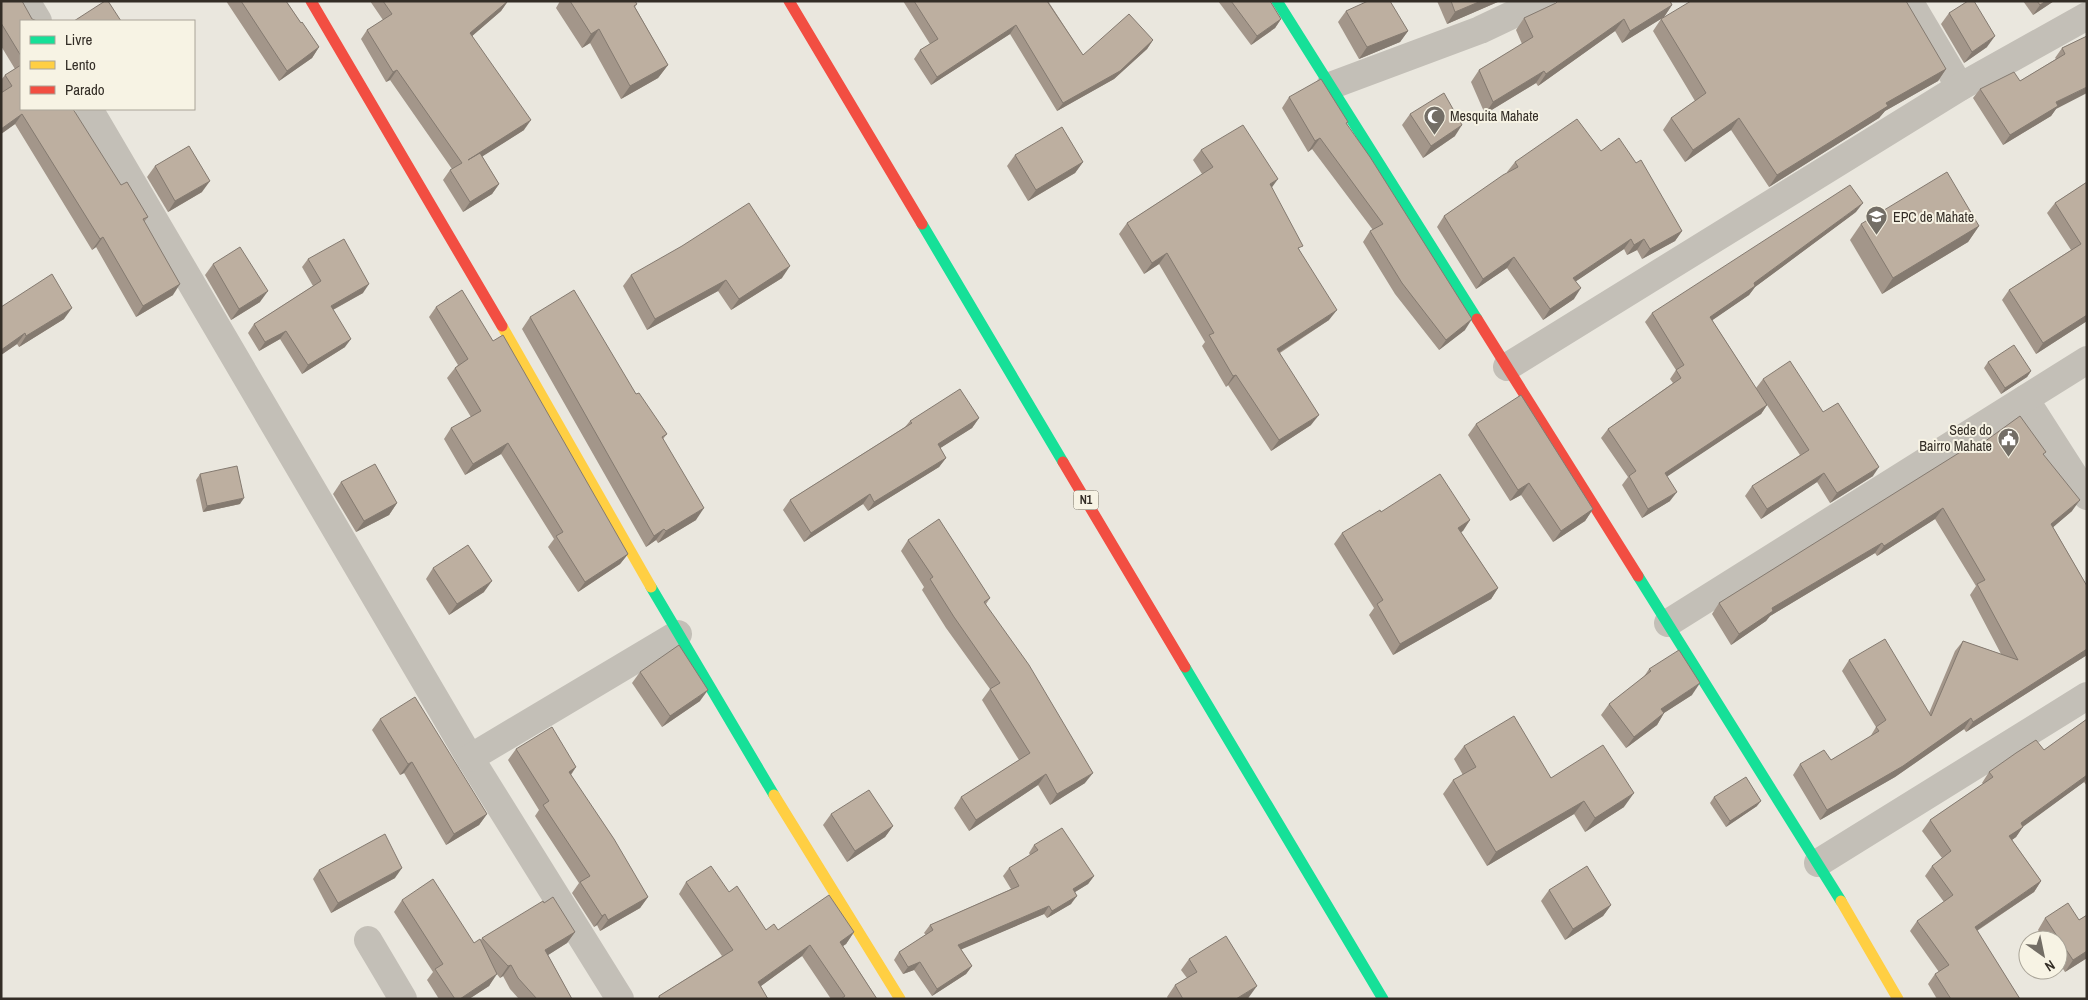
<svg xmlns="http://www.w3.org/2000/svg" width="2088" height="1000" font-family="'Archivo Narrow',sans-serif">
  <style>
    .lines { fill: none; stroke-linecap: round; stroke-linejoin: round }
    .street { stroke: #c3bfb7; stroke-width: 28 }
    .fast { stroke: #16e098; stroke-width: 11 }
    .slow { stroke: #ffcf43; stroke-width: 11 }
    .jam { stroke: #f24e42; stroke-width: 11 }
    .wall { fill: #a3968a }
    .shaded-wall { fill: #847a70 }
    .building { fill: #bdafa0; stroke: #847a70 }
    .labels { text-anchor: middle; stroke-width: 4; stroke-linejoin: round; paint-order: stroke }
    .shield { fill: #f7f3e4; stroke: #6e685f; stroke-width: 1 }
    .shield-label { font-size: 12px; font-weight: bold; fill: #332d26 }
    .poi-label { font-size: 14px; fill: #332d26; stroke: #f7f3e4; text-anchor: start }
  </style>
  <rect width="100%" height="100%" fill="#eae7de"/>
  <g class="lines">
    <g class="street">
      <polyline points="26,1 38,21"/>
      <polyline points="1909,1 1960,87"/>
      <polyline points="1330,86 1480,30 1541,1"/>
      <polyline points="89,109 470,758 620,999"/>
      <polyline points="1507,367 1960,87 2087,16"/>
      <polyline points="2025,399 2087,496"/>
      <polyline points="1668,623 2087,360"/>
      <polyline points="470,758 678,634"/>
      <polyline points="1818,863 2087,696"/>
      <polyline points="368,940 403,999"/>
    </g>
    <g class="fast">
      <polyline points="1277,1 1477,319"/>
      <polyline points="922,224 1063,462"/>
      <polyline points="1638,576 1841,901"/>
      <polyline points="651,587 774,795"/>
      <polyline points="1185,667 1383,999"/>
    </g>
    <g class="slow">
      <polyline points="502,326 651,587"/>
      <polyline points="774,795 900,999"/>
      <polyline points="1841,901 1898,999"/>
    </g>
    <g class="jam">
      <polyline points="311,1 502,326"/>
      <polyline points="789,1 922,224"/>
      <polyline points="1477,319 1638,576"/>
      <polyline points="1063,462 1185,667"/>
    </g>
  </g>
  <g class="wall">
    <polygon points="1,1 21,21 21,109 121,185 148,217 144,222 173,295 136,317 96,247 92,250 15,124 1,134 1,93 2,93 1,91 1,80 5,75 15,69 1,46"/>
    <polygon points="226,1 286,1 301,23 319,47 312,58 279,81"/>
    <polygon points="370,1 508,1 501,11 472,36 524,130 482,156 499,184 492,194 463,212 443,180 450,170 452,169 390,80 386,82 361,39 367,30 383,20"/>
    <polygon points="560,1 635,1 637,4 635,7 668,65 658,78 621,99 590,43 582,48 556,8"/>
    <polygon points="903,1 1048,1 1083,55 1153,40 1147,49 1114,79 1057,111 1010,34 931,85 914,59 920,50 930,44"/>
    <polygon points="1218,1 1270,1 1281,19 1275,28 1251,45"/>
    <polygon points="1437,1 1500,1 1447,24"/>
    <polygon points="1556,1 1670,1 1672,5 1664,17 1622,43 1615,31 1538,86 1536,83 1485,114 1471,82 1479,70 1522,44 1516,30 1524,18 1556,3"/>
    <polygon points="2023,1 2054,1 2033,15"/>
    <polygon points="1346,11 1408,31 1400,42 1359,59 1338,22"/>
    <polygon points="1949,13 1987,47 1964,63 1941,24"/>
    <polygon points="1661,19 1946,69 1938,81 1885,111 1879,118 1769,187 1731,130 1685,162 1663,130 1671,118 1695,101 1653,31"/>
    <polygon points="2087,36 2056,109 2051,116 2003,145 1973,98 1980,89 2020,81 2056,59 2055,58 2062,48"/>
    <polygon points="1289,97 1347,124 1465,330 1439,350 1395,294 1363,242 1370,231 1373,230 1312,149 1308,152 1282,108"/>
    <polygon points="1410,114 1455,136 1423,158 1402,125"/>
    <polygon points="1201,150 1272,188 1300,251 1329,320 1280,353 1311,425 1271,451 1228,385 1226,387 1202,346 1205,342 1159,264 1144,274 1119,234 1127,223 1202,174 1193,160"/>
    <polygon points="1601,151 1682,231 1675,241 1642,259 1637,250 1627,255 1624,249 1576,281 1574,299 1543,320 1507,268 1476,289 1437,227 1444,216 1508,173 1507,172 1515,162"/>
    <polygon points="1015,155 1083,162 1075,173 1028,201 1007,166"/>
    <polygon points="155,166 202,192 168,212 147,177"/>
    <polygon points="2087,182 2087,321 2036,354 2002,300 2009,290 2071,250 2047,213 2055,203"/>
    <polygon points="1856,212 1755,287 1749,295 1712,320 1756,388 1763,379 1823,412 1873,476 1830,503 1817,482 1761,519 1745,496 1752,486 1800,455 1767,405 1761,414 1667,476 1670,501 1642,518 1622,485 1628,477 1601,438 1608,429 1673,383 1670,379 1676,370 1645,322 1652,313"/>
    <polygon points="1861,224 1979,226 1968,242 1882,294 1850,240"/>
    <polygon points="308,259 363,293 333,310 345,347 302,374 280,339 259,351 248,333 254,324 313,286 302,267"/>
    <polygon points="213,264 260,302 231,320 205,275"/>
    <polygon points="631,275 782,278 731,310 718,291 647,330 623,286"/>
    <polygon points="1,307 64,319 19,347 17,344 1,355"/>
    <polygon points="436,307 493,341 628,554 620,564 578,592 548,547 554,539 501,454 465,475 444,439 451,428 471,417 447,378 455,368 458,365 429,317"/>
    <polygon points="530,317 636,394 667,434 663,439 696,520 658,543 656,540 646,547 522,329"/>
    <polygon points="1988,362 2031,371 2027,377 2001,394 1984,368"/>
    <polygon points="979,418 972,428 940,448 946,458 939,467 868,511 863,504 804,542 783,510 790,500 905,427 910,421"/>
    <polygon points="1476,424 1593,509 1585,521 1553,542 1521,495 1510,501 1468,435"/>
    <polygon points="1973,450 2044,455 2072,511 2053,527 2087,586 2087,655 1966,732 1964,729 1895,777 1820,820 1793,775 1800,764 1831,760 1870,737 1876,727 1842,671 1849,660 1929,713 1955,651 1963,641 2001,654 1970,595 1976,586 1935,519 1877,556 1875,553 1770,616 1766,621 1731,645 1712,614 1719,603"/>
    <polygon points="200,474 240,504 203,512 196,480"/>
    <polygon points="341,482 397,503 389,515 356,532 333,494"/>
    <polygon points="1381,512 1470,520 1461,532 1498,588 1491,599 1393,655 1369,615 1374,608 1334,544 1342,533"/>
    <polygon points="908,540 990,598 986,604 1085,783 1050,805 1038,785 969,831 954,808 961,797 1019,760 982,700 990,689 946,628 922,590 924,587 901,551"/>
    <polygon points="433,568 484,592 449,615 426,579"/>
    <polygon points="1649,669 1692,695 1664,713 1657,725 1626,748 1601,715 1609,704 1643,678"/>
    <polygon points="640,672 700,701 662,727 632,683"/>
    <polygon points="380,719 487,814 479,825 446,845 404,773 400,775 372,730"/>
    <polygon points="2087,719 2087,786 2084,782 2023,826 2016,837 2012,840 2041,881 2034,892 1977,931 2020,999 1937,999 1928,984 1935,974 1939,972 1910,931 1917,921 1944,902 1925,876 1932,866 1942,858 1922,831 1930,820 1983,784 1982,783 1989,772 2044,750"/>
    <polygon points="1464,746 1551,778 1624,807 1585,832 1574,814 1487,866 1443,794 1453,780 1463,775 1454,759"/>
    <polygon points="516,749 576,767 571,775 648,897 640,908 600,931 597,925 594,927 572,893 579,883 535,816 539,810 508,760"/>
    <polygon points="1714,797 1757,806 1726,827 1710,803"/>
    <polygon points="831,814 893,826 885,837 847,862 823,825"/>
    <polygon points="1034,845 1094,876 1088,884 1075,892 1071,904 1047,918 1044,914 961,949 972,966 966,974 932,996 914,970 903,974 894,960 899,952 926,935 924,933 930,925 1011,889 1003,876 1009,868 1030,855 1029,853"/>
    <polygon points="319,870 395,878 331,913 313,879"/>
    <polygon points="686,882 729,892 766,930 778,930 854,932 846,944 843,946 877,999 831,999 802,956 761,986 768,999 657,999 659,996 722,956 679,894"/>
    <polygon points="1549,890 1611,905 1603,916 1565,940 1541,901"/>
    <polygon points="402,900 474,943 481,940 482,938 544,903 575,932 567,943 548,955 572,999 519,999 510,989 503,976 500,978 496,973 489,986 469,999 439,999 427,980 433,972 394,912"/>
    <polygon points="2087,915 2087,958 2065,972 2058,961 2058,940 2044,940 2038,930 2045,918 2079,920"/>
    <polygon points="1189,959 1249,997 1247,999 1168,999 1167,997 1175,985 1187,978 1181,970"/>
  </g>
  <g class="shaded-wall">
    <polygon points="508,1 501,11 464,43 470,33"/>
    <polygon points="1481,1 1500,1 1447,24 1455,12"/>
    <polygon points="2046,1 2054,1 2033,15 2040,5"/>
    <polygon points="1672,5 1664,17 1622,43 1630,31"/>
    <polygon points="1281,19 1275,28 1251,45 1257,36"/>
    <polygon points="1624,19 1615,31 1538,86 1546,74"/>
    <polygon points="1016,25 1010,34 931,85 937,77"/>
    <polygon points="599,29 590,43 582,48 591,34"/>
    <polygon points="1408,31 1400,42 1359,59 1367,47"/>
    <polygon points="1995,36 1987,47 1964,63 1972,52"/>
    <polygon points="1153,40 1147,49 1114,79 1057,111 1063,103"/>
    <polygon points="319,47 312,58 279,81 287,71"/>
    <polygon points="668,65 658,78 621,99 630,86"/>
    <polygon points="1946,69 1938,81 1885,111 1879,118 1769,187 1777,175 1886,103"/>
    <polygon points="397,70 390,80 386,82 393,72"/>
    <polygon points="1544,71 1536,83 1485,114 1493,102"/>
    <polygon points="2087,87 2087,93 2056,109 2051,116 2003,145 2010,135 2056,102"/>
    <polygon points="22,114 15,124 1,134 1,129"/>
    <polygon points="1739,118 1731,130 1685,162 1693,150"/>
    <polygon points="531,120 524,130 461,170 468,160"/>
    <polygon points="1462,125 1455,136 1423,158 1431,146"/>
    <polygon points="1320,138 1312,149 1308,152 1315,141"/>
    <polygon points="1083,162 1075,173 1028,201 1036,190"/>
    <polygon points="1278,179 1270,190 1270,184"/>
    <polygon points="210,181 202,192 168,212 175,201"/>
    <polygon points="499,184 492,194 463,212 470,202"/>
    <polygon points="1863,203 1856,212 1755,287 1749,295 1704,326 1710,317 1754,283"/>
    <polygon points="1979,226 1968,242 1882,294 1893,278"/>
    <polygon points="1682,231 1675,241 1642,259 1650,249"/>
    <polygon points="103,237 96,247 92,250 100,239"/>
    <polygon points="1631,239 1624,249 1566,288 1573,278"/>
    <polygon points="1644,239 1637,250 1627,255 1634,245"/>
    <polygon points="1167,253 1159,264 1144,274 1152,263"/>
    <polygon points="1514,257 1507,268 1476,289 1483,279"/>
    <polygon points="790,266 782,278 731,310 739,299"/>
    <polygon points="726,280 718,291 647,330 655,319"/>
    <polygon points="180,284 173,295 136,317 143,306"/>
    <polygon points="369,284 363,293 325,314 331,306"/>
    <polygon points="1581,288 1574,299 1543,320 1550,309"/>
    <polygon points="268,291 260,302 231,320 239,309"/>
    <polygon points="72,308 64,319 19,347 26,336"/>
    <polygon points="1337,310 1329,320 1269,359 1277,349"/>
    <polygon points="2087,315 2087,321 2036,354 2043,343"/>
    <polygon points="1472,319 1465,330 1439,350 1446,340"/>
    <polygon points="286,331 280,339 259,351 265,342"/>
    <polygon points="25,333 17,344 1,355 1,350"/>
    <polygon points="351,339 345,347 302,374 308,365"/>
    <polygon points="2031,371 2027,377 2001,394 2005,388"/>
    <polygon points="1236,375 1228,385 1226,387 1233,376"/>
    <polygon points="1767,405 1761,414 1659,482 1665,473"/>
    <polygon points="1319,415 1311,425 1271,451 1279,440"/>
    <polygon points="979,418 972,428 931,454 938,444"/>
    <polygon points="508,443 501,454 465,475 473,464"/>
    <polygon points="946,458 939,467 868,511 874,502"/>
    <polygon points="1879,467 1873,476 1830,503 1837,493"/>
    <polygon points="1824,473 1817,482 1761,519 1767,509"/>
    <polygon points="1529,483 1521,495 1510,501 1518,490"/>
    <polygon points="1677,492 1670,501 1642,518 1648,509"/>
    <polygon points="870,494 863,504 804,542 811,533"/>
    <polygon points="244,498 240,504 203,512 207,506"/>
    <polygon points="2080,500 2072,511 2044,535 2051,524"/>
    <polygon points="397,503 389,515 356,532 364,521"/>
    <polygon points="704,508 696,520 658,543 666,531"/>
    <polygon points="1943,508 1935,519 1877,556 1884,546"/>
    <polygon points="1593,509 1585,521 1553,542 1561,531"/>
    <polygon points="1470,520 1463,531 1451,539 1458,528"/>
    <polygon points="664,529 656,540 646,547 654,536"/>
    <polygon points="1882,543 1875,553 1770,616 1766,621 1731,645 1739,634 1772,608"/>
    <polygon points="628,554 620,564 578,592 585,582"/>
    <polygon points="492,581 484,592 449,615 457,604"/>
    <polygon points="1498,588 1491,599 1393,655 1400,644"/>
    <polygon points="2087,649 2087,655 1966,732 1973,722"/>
    <polygon points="1700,683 1692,695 1653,720 1661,709"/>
    <polygon points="708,690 700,701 662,727 670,716"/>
    <polygon points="1664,713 1657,725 1626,748 1634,737"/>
    <polygon points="1971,718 1964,729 1895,777 1820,820 1827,810"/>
    <polygon points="412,762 404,773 400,775 408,764"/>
    <polygon points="576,767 568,778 569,772"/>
    <polygon points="1093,773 1085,783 1050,805 1057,794"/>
    <polygon points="1046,774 1038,785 969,831 976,820"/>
    <polygon points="2087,775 2087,778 2084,782 2016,832 2023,827 2016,837 2002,847 2009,836 2021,823"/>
    <polygon points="1634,793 1624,807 1585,832 1595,818"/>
    <polygon points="1584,801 1574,814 1487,866 1496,852"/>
    <polygon points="1761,801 1757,806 1726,827 1730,821"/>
    <polygon points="487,814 479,825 446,845 454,834"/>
    <polygon points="893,826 885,837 847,862 855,851"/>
    <polygon points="402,868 395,878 331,913 338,903"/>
    <polygon points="1094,876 1088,884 1067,897 1073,889"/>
    <polygon points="2041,881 2034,892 1967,937 1975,927"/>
    <polygon points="1077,896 1071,904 1047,918 1052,911"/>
    <polygon points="648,897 640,908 600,931 608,920"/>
    <polygon points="1611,905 1603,916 1565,940 1573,929"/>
    <polygon points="1049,906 1044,914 953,953 958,945"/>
    <polygon points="605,914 597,925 594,927 602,916"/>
    <polygon points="575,932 567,943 537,962 545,950"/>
    <polygon points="854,932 846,944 832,953 840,942"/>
    <polygon points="810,945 802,956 750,994 758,982"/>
    <polygon points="2087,951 2087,958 2065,972 2073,960"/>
    <polygon points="920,962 914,970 903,974 908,967"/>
    <polygon points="511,965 503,976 500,978 508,966"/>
    <polygon points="972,966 966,974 932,996 937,989"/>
    <polygon points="497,974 489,986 469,999 460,999"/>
    <polygon points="1257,986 1249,997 1247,999 1236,999"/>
  </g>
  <g class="building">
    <polygon points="1,1 22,1 32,19 37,21 21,21 21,56 1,23"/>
    <polygon points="105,1 108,1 121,21 74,21"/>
    <polygon points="241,1 286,1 301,23 302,22 319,47 287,71"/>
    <polygon points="383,1 508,1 470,33 531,120 468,160 480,153 499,184 470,202 450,170 462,163 397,70 393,72 367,30 392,14"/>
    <polygon points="570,1 635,1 637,4 634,6 668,65 630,86 599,29 591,34"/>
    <polygon points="914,1 1047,1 1083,55 1129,14 1153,40 1120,71 1063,103 1016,25 937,77 920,50 938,39"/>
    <polygon points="1231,1 1270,1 1281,19 1257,36"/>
    <polygon points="1368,1 1390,1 1408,31 1367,47 1346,11"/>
    <polygon points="1451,1 1481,1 1455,12"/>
    <polygon points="1558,1 1670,1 1672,5 1630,31 1624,19 1546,74 1544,71 1493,102 1479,70 1533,37 1524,18 1556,3"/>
    <polygon points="1691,1 1906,1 1946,69 1886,103 1888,106 1777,175 1739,118 1693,150 1671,118 1706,93 1661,19"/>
    <polygon points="1968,1 1974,1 1995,36 1972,52 1949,13"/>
    <polygon points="2037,1 2046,1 2040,5"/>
    <polygon points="2087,36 2087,87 2056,102 2058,106 2010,135 1980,89 2014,72 2020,81 2065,54 2062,48"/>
    <polygon points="21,65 21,109 73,109 121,185 127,182 148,217 143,219 180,284 143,306 103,237 100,239 22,114 1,129 1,93 12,86 5,75"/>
    <polygon points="1321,79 1348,122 1346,123 1370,157 1472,319 1446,340 1402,283 1370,231 1383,224 1320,138 1315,141 1289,97"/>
    <polygon points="1444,93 1462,125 1431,146 1410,114"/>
    <polygon points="1577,119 1601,151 1619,138 1636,163 1641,160 1682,231 1650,249 1644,239 1634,245 1631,239 1573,278 1581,288 1550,309 1514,257 1483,279 1444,216 1503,175 1518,167 1515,162"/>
    <polygon points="1243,125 1278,179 1270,184 1303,246 1298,248 1337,310 1277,349 1319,415 1279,440 1236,375 1233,376 1209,335 1214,333 1167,253 1152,263 1127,223 1213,167 1201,150"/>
    <polygon points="1062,127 1083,162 1036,190 1015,155"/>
    <polygon points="189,146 210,181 175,201 155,166"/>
    <polygon points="1947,172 1979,226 1893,278 1861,224"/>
    <polygon points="2087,182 2087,315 2043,343 2009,290 2081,244 2055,203"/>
    <polygon points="1850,185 1863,203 1754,283 1755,286 1710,317 1767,405 1665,473 1677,492 1648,509 1629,476 1636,471 1608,429 1681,378 1676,370 1684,365 1652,313"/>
    <polygon points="749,203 790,266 739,299 726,280 655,319 631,275 682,246"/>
    <polygon points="344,239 369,284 331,306 351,339 308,365 286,331 265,342 254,324 321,281 308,259"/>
    <polygon points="240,247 268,291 239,309 213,264"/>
    <polygon points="52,274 72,308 26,336 25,333 1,350 1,307"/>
    <polygon points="462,290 493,341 503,335 628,554 585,582 556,536 563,532 508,443 473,464 451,428 481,411 455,368 468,359 436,307"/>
    <polygon points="574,290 636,394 639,393 667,434 662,437 704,508 666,531 664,529 654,536 530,317"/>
    <polygon points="2014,345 2031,371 2005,388 1988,362"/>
    <polygon points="1790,361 1823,412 1838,403 1879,467 1837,493 1824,473 1767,509 1752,486 1809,450 1763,379"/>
    <polygon points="960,389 979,418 938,444 946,458 874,502 870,494 811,533 790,500 912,423 910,421"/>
    <polygon points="1521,395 1593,509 1561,531 1529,483 1518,490 1476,424"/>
    <polygon points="2020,416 2046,452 2043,454 2080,500 2051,524 2087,586 2087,649 1973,722 1971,718 1903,766 1827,810 1800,764 1824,750 1831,760 1879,731 1876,727 1886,720 1849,660 1885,639 1931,716 1963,641 2018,660 1977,584 1985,580 1943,508 1884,546 1882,543 1772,608 1773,611 1739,634 1719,603 1970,446 1973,450"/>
    <polygon points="375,464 397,503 364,521 341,482"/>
    <polygon points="237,466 244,498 207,506 200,474"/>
    <polygon points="1440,474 1470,520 1458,528 1498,588 1400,644 1377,604 1383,600 1342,533 1380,510 1381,512"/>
    <polygon points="939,519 990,598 984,602 1029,665 1093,773 1057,794 1046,774 976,820 961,797 1030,753 990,689 1000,683 954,617 930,579 933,577 908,540"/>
    <polygon points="468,545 492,581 457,604 433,568"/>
    <polygon points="679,645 708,690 670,716 640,672"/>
    <polygon points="1679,650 1700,683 1661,709 1664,713 1634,737 1609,704 1651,671 1649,669"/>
    <polygon points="415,697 487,814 454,834 412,762 408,764 380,719"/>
    <polygon points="1514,716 1551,778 1603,745 1634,793 1595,818 1584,801 1496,852 1453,780 1476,767 1464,746"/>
    <polygon points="2087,719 2087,775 2021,823 2023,827 2009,836 2041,881 1975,927 2020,999 1951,999 1935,974 1949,965 1917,921 1953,895 1932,866 1951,851 1930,820 1993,777 1989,772 2016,753 2036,740 2044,750"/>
    <polygon points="552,727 576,767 569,772 614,839 648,897 608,920 605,914 602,916 580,882 590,876 543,805 549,801 516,749"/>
    <polygon points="1746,777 1761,801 1730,821 1714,797"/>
    <polygon points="869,790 893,826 855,851 831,814"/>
    <polygon points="1062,828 1094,876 1073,889 1077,896 1052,911 1049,906 958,945 972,966 937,989 920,962 908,967 899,952 933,930 930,925 1019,886 1009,868 1038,850 1034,845"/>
    <polygon points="385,834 402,868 338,903 319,870"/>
    <polygon points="711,866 729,892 737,886 766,930 774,924 778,930 829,895 854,932 840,942 877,999 841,999 845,996 810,945 758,982 768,999 660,999 659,996 733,950 686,882"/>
    <polygon points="1587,866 1611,905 1573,929 1549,890"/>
    <polygon points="433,879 474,943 480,939 497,974 460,999 455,999 435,969 443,964 402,900"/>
    <polygon points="553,897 575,932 545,950 572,999 537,999 518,978 511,965 508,966 482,938 543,901 544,903"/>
    <polygon points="2068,903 2079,920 2087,915 2087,951 2073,960 2045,918"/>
    <polygon points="1226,936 1257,986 1236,999 1183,999 1175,985 1197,972 1189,959"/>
  </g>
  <defs>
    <symbol id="mosque-pin" viewBox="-11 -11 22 30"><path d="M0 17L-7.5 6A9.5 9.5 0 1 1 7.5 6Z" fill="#736e66" stroke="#f7f3e4"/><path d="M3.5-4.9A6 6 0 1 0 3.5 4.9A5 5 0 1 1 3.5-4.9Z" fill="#fff"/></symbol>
    <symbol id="school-pin" viewBox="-11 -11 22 30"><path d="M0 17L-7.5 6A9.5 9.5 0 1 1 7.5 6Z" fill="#736e66" stroke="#f7f3e4"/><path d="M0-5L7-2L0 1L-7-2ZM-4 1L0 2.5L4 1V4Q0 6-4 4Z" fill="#fff"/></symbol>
    <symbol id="civic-pin" viewBox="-11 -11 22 30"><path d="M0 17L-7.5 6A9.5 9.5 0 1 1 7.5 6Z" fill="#736e66" stroke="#f7f3e4"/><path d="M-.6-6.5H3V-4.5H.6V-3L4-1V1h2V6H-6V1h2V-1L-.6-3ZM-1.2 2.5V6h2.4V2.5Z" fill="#fff"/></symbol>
  </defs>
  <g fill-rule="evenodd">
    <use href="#mosque-pin" x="1422" y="104" width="25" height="34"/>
    <use href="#school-pin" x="1864" y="204" width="25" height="34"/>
    <use href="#civic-pin" x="1996" y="426" width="25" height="34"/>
  </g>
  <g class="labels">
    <rect class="shield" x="1073.5" y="490.5" width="25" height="19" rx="4"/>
    <g class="shield-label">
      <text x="1086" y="504">N1</text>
    </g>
    <g class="poi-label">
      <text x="1450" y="121">Mesquita Mahate</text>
      <text x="1893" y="222">EPC de Mahate</text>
      <text x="1992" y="435" text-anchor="end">Sede do<tspan x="1992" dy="16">Bairro Mahate</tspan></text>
    </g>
  </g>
  <rect width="2088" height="1000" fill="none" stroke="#332d26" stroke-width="5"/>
  <rect x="20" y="20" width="175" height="90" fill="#f7f3e4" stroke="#a9a498"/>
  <rect x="30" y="36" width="25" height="8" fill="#16e098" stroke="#a9a498"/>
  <text x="65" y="45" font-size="15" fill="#332d26">Livre</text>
  <rect x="30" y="61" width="25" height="8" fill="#ffcf43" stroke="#a9a498"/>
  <text x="65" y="70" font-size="15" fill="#332d26">Lento</text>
  <rect x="30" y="86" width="25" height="8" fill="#f24e42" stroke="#a9a498"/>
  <text x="65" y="95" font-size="15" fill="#332d26">Parado</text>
  <g transform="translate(2043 955) rotate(147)"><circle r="24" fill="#f7f3e4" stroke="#a9a498"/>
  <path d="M0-4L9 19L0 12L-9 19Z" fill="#736e66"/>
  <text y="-8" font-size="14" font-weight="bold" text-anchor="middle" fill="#332d26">N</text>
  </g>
</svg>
